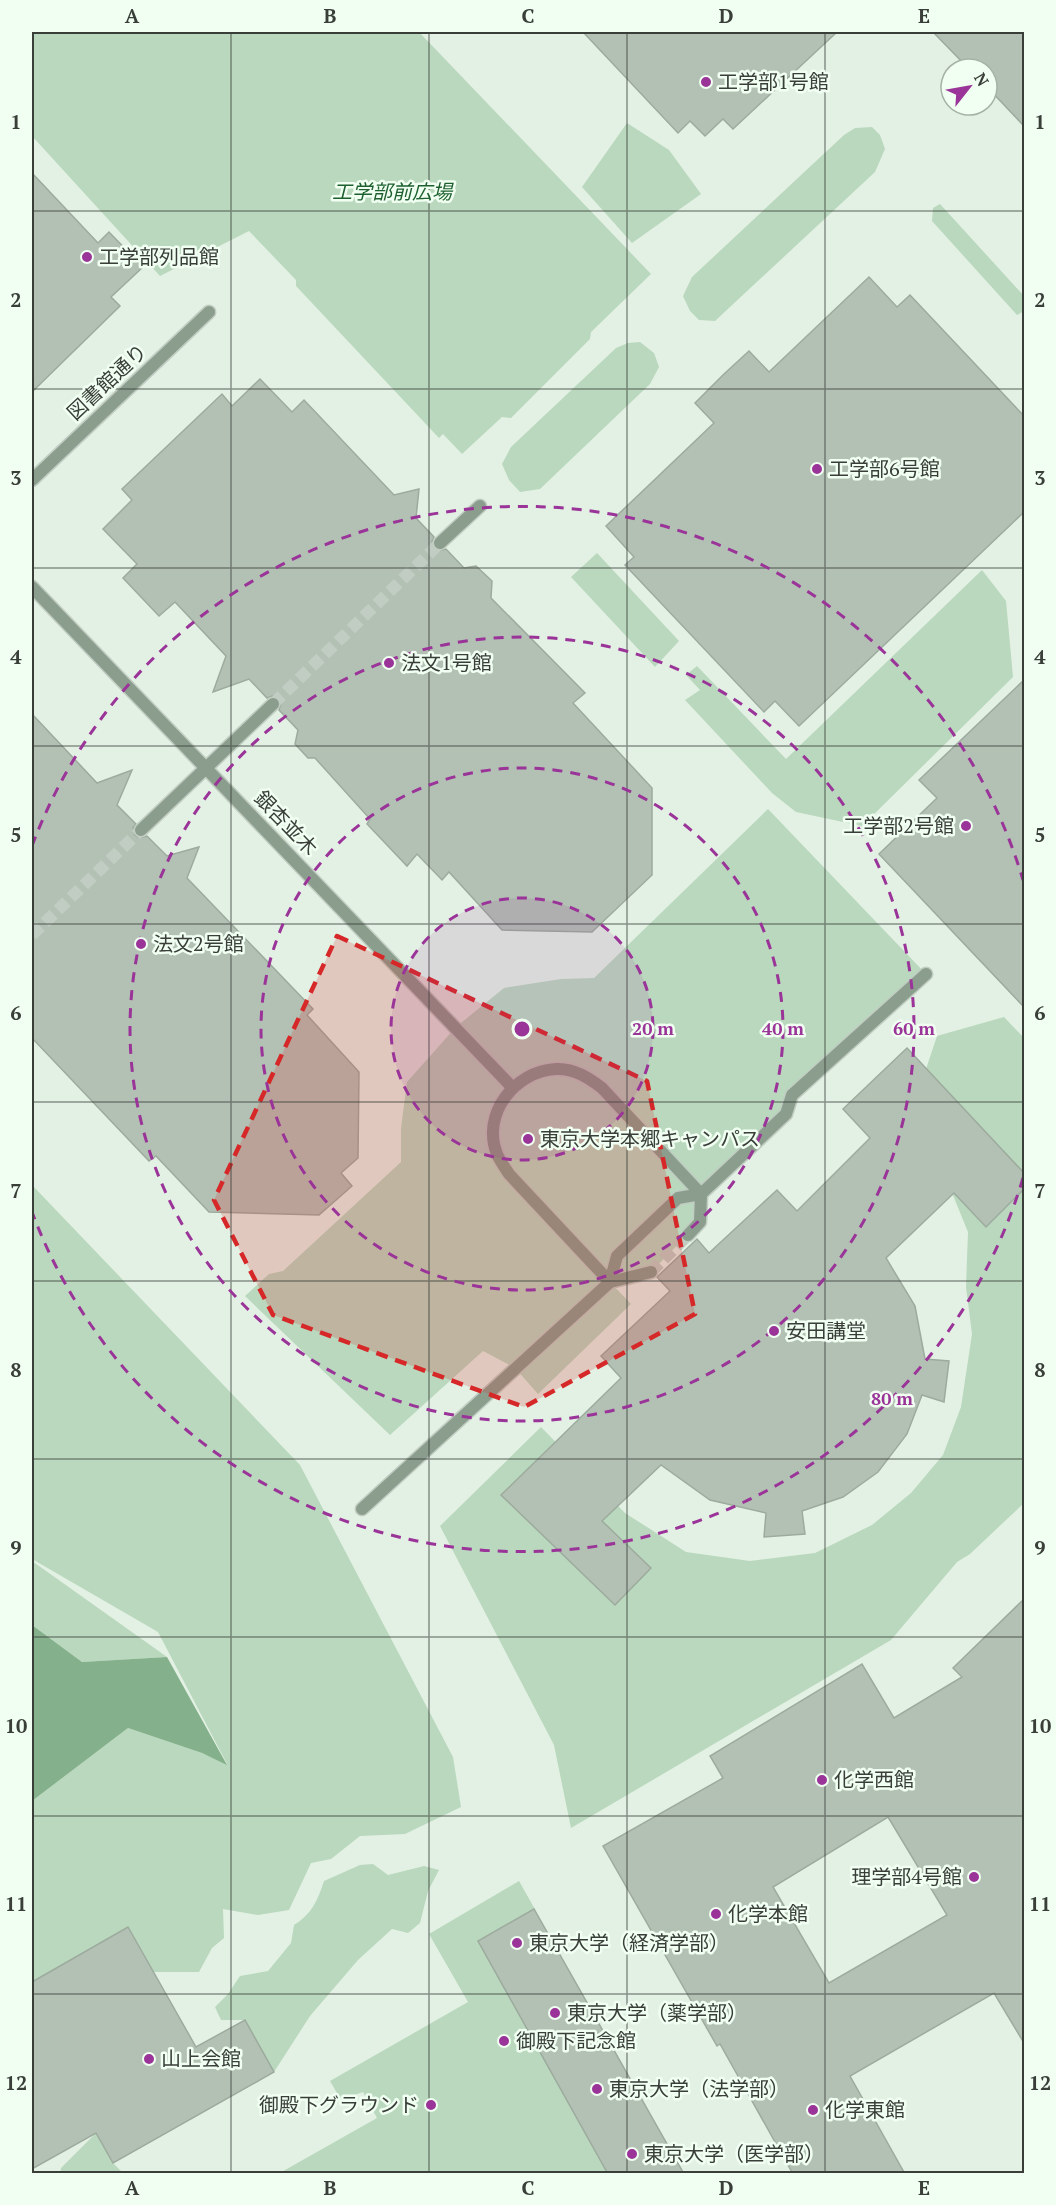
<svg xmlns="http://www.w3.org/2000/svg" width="1056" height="2205" font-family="'PT Serif','Noto Sans JP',serif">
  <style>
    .green { fill: #b9d8bd }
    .water { fill: #84b08b }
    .building { fill: #b3c1b4; stroke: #9dab9e; stroke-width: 1.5; fill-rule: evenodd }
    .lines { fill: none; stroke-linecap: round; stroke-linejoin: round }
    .pedestrian-tunnel { stroke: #c1cdc2; stroke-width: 12; stroke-dasharray: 12 6; stroke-linecap: butt }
    .pedestrian-casing { stroke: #c1cdc2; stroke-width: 15 }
    .pedestrian { stroke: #8b9e8d; stroke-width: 12 }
    .marked { fill: #d62828; fill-opacity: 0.2; stroke: #d62828; stroke-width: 4.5; stroke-dasharray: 12 8; stroke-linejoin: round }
    .grid { fill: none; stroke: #393e39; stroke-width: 1.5; stroke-opacity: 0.55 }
    .ring { fill: none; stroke: #9a3498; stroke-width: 3; stroke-dasharray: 10 8 }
    .poi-dot { fill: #9a3498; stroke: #f0fff1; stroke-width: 2 }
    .labels { text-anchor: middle; stroke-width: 5; stroke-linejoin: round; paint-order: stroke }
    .poi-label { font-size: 20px; fill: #393e39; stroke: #f0fff1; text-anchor: start }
    .park-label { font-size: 20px; font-style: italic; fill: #1e602f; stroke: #f0fff1 }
    .street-label { font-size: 20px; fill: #393e39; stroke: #f0fff1 }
    .centre { fill: #9a3498; stroke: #f0fff1; stroke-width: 3 }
    .ring-label { font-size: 18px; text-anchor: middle; font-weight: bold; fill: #9a3498; stroke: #f0fff1; stroke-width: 5; stroke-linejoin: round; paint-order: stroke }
    .neatline { fill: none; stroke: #393e39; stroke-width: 2 }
    .grid-label { font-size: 20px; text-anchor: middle; font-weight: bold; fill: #393e39 }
  </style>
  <rect width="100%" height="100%" fill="#e3f1e4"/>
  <g class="green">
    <polygon points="32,32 419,32 651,274 591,332 590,339 511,418 502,417 462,454 443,434 439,438 296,286 296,280 249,231 160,276 32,136"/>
    <polygon points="627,123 669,150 701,194 632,243 582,187"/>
    <polygon points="872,127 880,135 885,149 875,172 715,321 699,320 690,311 683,296 692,277 844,135 855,128"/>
    <polygon points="940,204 1024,296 1024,311 1017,315 932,221 933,208"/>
    <polygon points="640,342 654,353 659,367 650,384 540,489 520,492 509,480 502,464 511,447 616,348 628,343"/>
    <polygon points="597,553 679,641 655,667 571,577"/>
    <polygon points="982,570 1006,601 1013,677 862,826 796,812 772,793 685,700 700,690 686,675 697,666 786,759"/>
    <polygon points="768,809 926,974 792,1095 786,1114 701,1194 700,1222 651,1272 610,1282 631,1304 538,1394 515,1368 483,1351 390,1435 245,1296 269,1274 283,1271 401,1162 401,1128 407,1082 456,1027 504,988 561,979 594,978"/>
    <polygon points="1004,1017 1024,1038 1024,1503 970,1554 957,1562 891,1640 571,1828 554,1745 440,1526 541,1427 625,1513 686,1552 750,1561 815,1553 872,1525 911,1493 943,1455 961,1407 972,1334 966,1287 968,1232 915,1102 937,1036"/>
    <polygon points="32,1185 300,1465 453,1757 461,1807 405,1834 360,1836 331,1859 311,1863 289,1910 258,1915 223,1909 224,1938 212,1948 199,1972 154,1972 127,1928 32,1982 32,1801 128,1728 202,1753 227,1764 158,1632 32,1559"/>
    <polygon points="32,1561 167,1657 82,1662 32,1625"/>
    <path d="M 373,1864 L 388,1875 L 424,1866 L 439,1870 L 428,1891 L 420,1923 L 408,1933 L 392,1929 L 358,1960 L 310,2016 L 274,2072 L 245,2020 L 221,2020 L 215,2007 L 228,1994 L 240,1976 L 268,1971 L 291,1943 L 294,1925 C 311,1915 318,1900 324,1881 L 360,1865 Z"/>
    <polygon points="519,1881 684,2173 278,2174 377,2118 363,2092 341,2100 330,2081 468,2002 429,1934"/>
    <polygon points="96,2133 113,2163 123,2173 60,2174 61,2168"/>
  </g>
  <polygon class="water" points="32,1625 82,1662 167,1657 227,1765 202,1753 128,1728 32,1801"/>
  <g class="building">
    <polygon points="583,32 837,32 733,129 723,119 705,136 690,121 678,133"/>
    <polygon points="933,32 1024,32 1024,126 987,87 987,69 969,69"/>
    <polygon points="32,173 98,243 109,232 143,267 111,297 120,306 32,392"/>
    <polygon points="869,277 897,307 910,295 1024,416 1024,512 799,726 775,701 764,712 625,565 634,557 606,526 714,423 695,403 724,374 749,351 769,372"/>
    <polygon points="260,379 292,412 304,400 394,495 419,489 416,518 434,537 432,541 434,548 438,551 446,549 464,568 476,566 492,581 491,598 585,693 573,703 652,788 652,875 592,932 502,930 449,872 442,880 417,854 407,866 367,824 370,819 315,758 308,758 295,744 298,730 279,710 281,703 279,698 272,696 267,698 249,679 213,692 226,656 175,602 159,616 123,578 137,564 103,529 132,500 122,489 222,394 232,406"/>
    <polygon points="1024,680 1024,1007 879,854 937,798 919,780"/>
    <polygon points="32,714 97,783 132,770 117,805 136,824 133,828 135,835 139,838 147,836 167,856 199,847 187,878 313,1009 307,1015 359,1072 358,1158 341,1173 352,1186 319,1215 209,1212 156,1156 149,1161 32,1038"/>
    <polygon points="907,1048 1024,1173 1024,1189 986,1227 954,1193 886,1258 915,1306 925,1359 949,1361 944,1402 922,1395 907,1434 878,1472 843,1497 802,1511 805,1534 764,1537 766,1513 710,1500 661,1465 602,1521 651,1568 615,1605 501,1495 621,1378 601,1356 670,1291 657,1277 697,1239 709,1253 777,1190 797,1211 870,1138 843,1109"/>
    <path d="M 1024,1599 L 1024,2043 L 994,1993 L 850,2076 L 905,2174 L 793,2174 L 720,2044 L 717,2046 L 603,1846 L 723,1778 L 710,1756 L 862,1664 L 894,1718 L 962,1677 L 953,1668 ZM 888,1817 L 947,1915 L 829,1983 L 773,1887 Z"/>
    <polygon points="534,1909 684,2174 608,2174 478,1941"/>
    <polygon points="128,1927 196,2047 245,2020 274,2072 113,2163 96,2133 32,2169 32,1982"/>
  </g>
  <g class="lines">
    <g class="pedestrian-tunnel">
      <polyline points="273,704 440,543"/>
      <polyline points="32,935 141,830"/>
      <polyline points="651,1272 688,1235"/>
    </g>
    <defs>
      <g id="pedestrian">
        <polyline points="32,480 209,312"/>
        <polyline points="440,543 480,506"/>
        <polyline points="32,587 512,1087"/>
        <polyline points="141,830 273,704"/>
        <path d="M 610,1282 L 509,1174 C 505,1168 500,1161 497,1154 C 481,1114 515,1071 556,1069 C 574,1068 589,1078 602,1088 L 701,1194 L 700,1222 L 688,1235"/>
        <polyline points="610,1282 617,1256 678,1198 701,1194 786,1114 792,1095 926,974"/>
        <polyline points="362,1509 610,1282 651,1272"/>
      </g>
    </defs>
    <use href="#pedestrian" class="pedestrian-casing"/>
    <use href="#pedestrian" class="pedestrian"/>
  </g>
  <path class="marked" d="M 337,936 L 647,1081 L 695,1314 L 524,1407 L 273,1315 L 214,1200 Z"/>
  <path class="grid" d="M 231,32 L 231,2174M 429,32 L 429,2174M 627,32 L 627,2174M 825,32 L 825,2174M 32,211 L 1024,211M 32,389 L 1024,389M 32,568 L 1024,568M 32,746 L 1024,746M 32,924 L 1024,924M 32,1102 L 1024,1102M 32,1281 L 1024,1281M 32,1459 L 1024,1459M 32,1637 L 1024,1637M 32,1816 L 1024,1816M 32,1994 L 1024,1994"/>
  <circle cx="522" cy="1029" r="131" fill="#9a3498" fill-opacity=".12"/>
  <g class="ring">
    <circle cx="522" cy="1029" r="131"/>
    <circle cx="522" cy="1029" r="261"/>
    <circle cx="522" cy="1029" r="392"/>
    <path d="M1023 1178A523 523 0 0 1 32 1212M32 846A523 523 0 0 1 1023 880"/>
  </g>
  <g class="poi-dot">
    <circle cx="706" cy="82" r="6"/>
    <circle cx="87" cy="257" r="6"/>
    <circle cx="817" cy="469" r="6"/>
    <circle cx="389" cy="663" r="6"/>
    <circle cx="966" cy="826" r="6"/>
    <circle cx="141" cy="944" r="6"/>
    <circle cx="528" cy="1139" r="6"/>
    <circle cx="774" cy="1331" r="6"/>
    <circle cx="822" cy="1780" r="6"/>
    <circle cx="974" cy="1877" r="6"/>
    <circle cx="716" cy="1914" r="6"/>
    <circle cx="517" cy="1943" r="6"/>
    <circle cx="555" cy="2013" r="6"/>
    <circle cx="504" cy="2041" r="6"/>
    <circle cx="149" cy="2059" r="6"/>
    <circle cx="597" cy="2089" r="6"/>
    <circle cx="431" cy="2105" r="6"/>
    <circle cx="813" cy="2110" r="6"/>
    <circle cx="632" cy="2154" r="6"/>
  </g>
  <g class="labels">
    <g class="poi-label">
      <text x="718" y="89">工学部1号館</text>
      <text x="99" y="264">工学部列品館</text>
      <text x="829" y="476">工学部6号館</text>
      <text x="401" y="670">法文1号館</text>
      <text x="954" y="833" text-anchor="end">工学部2号館</text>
      <text x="153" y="951">法文2号館</text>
      <text x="540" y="1146">東京大学本郷キャンパス</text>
      <text x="786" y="1338">安田講堂</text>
      <text x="834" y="1787">化学西館</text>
      <text x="962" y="1884" text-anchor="end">理学部4号館</text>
      <text x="728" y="1921">化学本館</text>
      <text x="529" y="1950">東京大学（経済学部）</text>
      <text x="567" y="2020">東京大学（薬学部）</text>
      <text x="516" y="2048">御殿下記念館</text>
      <text x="161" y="2066">山上会館</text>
      <text x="609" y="2096">東京大学（法学部）</text>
      <text x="419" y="2112" text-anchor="end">御殿下グラウンド</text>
      <text x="825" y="2117">化学東館</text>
      <text x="644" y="2161">東京大学（医学部）</text>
    </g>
    <g class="park-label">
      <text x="392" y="199">工学部前広場</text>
    </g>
    <g class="street-label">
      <text transform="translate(107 382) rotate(-43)" y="7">図書館通り</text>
      <text transform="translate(286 823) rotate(46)" y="7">銀杏並木</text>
    </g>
  </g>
  <circle cx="522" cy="1029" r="9" class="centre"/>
  <g class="ring-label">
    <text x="653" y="1035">20 m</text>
    <text x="783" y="1035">40 m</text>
    <text x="914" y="1035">60 m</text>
    <text x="892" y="1405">80 m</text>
  </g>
  <rect width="1056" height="2205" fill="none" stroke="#f0fff1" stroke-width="66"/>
  <g transform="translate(969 87) rotate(59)"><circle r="28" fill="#f0fff1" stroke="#a7b2a7" stroke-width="1.5"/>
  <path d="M0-4.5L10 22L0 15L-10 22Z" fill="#9a3498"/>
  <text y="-9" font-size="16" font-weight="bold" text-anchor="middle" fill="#393e39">N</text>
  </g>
  <rect x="33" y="33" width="990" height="2139" class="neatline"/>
  <g class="grid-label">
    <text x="132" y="23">A</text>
    <text x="330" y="23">B</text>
    <text x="528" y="23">C</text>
    <text x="726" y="23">D</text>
    <text x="924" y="23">E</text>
    <text x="16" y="129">1</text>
    <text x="1040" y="129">1</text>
    <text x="16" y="307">2</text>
    <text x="1040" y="307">2</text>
    <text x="16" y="485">3</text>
    <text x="1040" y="485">3</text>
    <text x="16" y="664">4</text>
    <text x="1040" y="664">4</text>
    <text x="16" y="842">5</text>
    <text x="1040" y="842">5</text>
    <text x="16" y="1020">6</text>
    <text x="1040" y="1020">6</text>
    <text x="16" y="1198">7</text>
    <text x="1040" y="1198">7</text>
    <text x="16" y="1377">8</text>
    <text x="1040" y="1377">8</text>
    <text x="16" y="1555">9</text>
    <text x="1040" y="1555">9</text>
    <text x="16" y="1733">10</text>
    <text x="1040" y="1733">10</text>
    <text x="16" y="1911">11</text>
    <text x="1040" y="1911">11</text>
    <text x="16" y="2090">12</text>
    <text x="1040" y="2090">12</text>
    <text x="132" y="2195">A</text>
    <text x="330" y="2195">B</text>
    <text x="528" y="2195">C</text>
    <text x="726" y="2195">D</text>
    <text x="924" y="2195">E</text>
  </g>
</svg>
